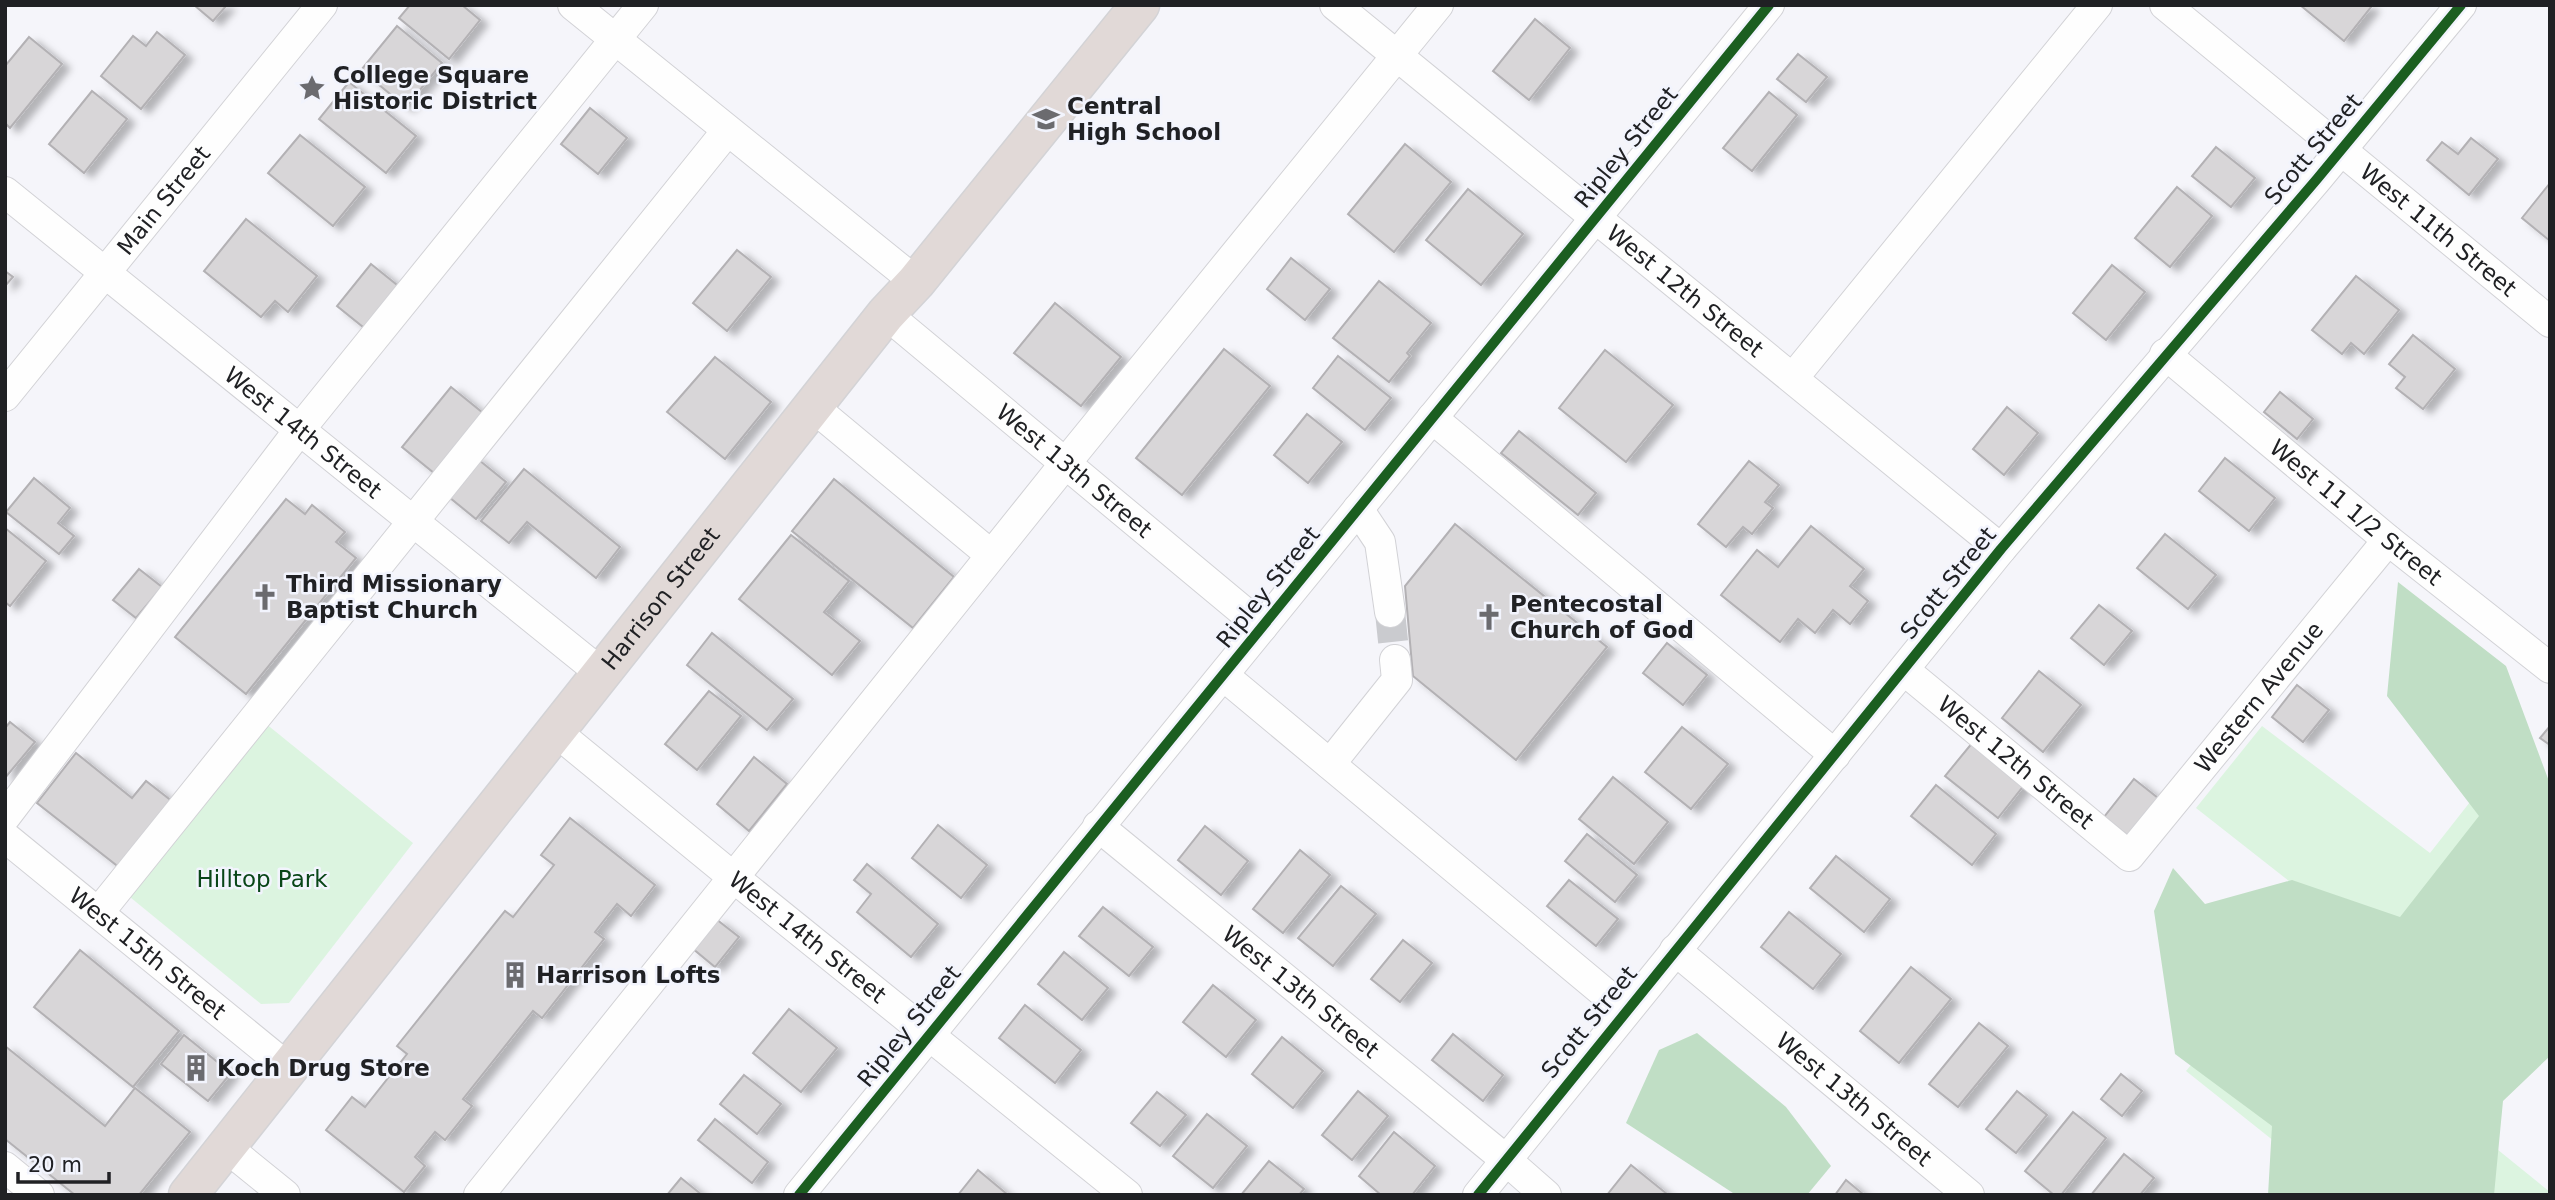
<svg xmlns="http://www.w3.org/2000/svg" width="2555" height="1200" font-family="'DejaVu Sans',sans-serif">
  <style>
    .green { fill: #dcf4e0 }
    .forest { fill: #c0dec5 }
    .building { fill: #d8d6d8; stroke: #b3b1b4; stroke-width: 2; filter: url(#shadow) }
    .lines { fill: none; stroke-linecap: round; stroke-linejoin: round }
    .minor-tunnel { stroke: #cacbcf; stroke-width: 30; stroke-dasharray: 30 15; stroke-linecap: butt }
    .minor-casing { stroke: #d2d2d6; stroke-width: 32 }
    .highway-casing { stroke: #d3d3d6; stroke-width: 41 }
    .minor { stroke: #fefefe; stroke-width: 30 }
    .highway { stroke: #e1d9d7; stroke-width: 38 }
    .cycleway-casing { stroke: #f2f4fd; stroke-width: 15 }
    .cycleway { stroke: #1b5e20; stroke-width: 10 }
    .labels { text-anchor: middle; stroke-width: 5; stroke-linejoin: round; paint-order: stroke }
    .poi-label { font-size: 23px; font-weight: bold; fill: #202124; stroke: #f2f4fd; text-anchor: start }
    .street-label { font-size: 23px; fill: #202124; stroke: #f2f4fd }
    .park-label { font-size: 23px; fill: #094618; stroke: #f2f4fd }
  </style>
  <defs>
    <filter id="shadow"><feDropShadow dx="8" dy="4.5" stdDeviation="3.5" flood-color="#0004"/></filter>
  </defs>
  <rect width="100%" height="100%" fill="#f5f5fa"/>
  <g class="green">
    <polygon points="265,723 413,843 289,1003 261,1004 125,893"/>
    <polygon points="2262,726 2430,853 2499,765 2466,1124 2550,1192 2550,1195 2280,1195 2304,1165 2186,1071 2322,907 2196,808"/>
  </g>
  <g class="forest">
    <polygon points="2398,582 2506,666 2550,784 2550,1056 2503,1101 2494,1195 2268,1195 2272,1126 2175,1054 2154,911 2173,868 2205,904 2292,880 2400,917 2479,816 2387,696"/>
    <polygon points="1697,1033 1786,1107 1831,1166 1807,1195 1736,1195 1626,1123 1659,1050"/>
  </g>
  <g class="building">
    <polygon points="194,5 227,5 213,21"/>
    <polygon points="410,5 462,5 480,20 449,59 399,18"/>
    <polygon points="2300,5 2369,5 2371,7 2344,41"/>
    <polygon points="1535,19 1570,48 1529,100 1493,71"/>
    <polygon points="397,26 442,63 406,107 361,70"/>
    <polygon points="157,32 185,55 141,109 101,76 133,36 146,46"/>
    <polygon points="29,37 62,64 10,128 5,123 5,66"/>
    <polygon points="1798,54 1827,77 1806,102 1777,79"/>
    <polygon points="349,82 416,136 386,173 319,119"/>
    <polygon points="92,91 127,119 84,173 49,144"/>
    <polygon points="1769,92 1797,115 1752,171 1723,148"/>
    <polygon points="590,108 627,138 598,174 561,144"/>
    <polygon points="300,135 365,187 333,226 268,173"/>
    <polygon points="2471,138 2498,159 2469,195 2427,160 2442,142 2458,154"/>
    <polygon points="1405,144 1451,182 1394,252 1348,214"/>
    <polygon points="2216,147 2255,178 2231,207 2192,176"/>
    <polygon points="2550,183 2550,241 2522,218"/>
    <polygon points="2177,187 2212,216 2170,267 2135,238"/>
    <polygon points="1468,189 1523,234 1481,285 1426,240"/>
    <polygon points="246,219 317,276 288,312 275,301 261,317 204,271"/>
    <polygon points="737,250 771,277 727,331 693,303"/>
    <polygon points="1291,258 1330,289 1305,320 1267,289"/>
    <polygon points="371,264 407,293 373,335 337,306"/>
    <polygon points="2112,265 2145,292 2106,340 2073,313"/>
    <polygon points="5,271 13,277 5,286"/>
    <polygon points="2356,276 2399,310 2364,354 2351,343 2342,354 2312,330"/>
    <polygon points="1379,281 1431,323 1407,353 1410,356 1389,382 1333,338"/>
    <polygon points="1055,303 1121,357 1081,406 1014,353"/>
    <polygon points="2413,335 2455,369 2423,409 2396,388 2405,377 2389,364"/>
    <polygon points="1224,349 1270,386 1182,495 1136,458"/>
    <polygon points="1605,350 1673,405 1626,462 1559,408"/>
    <polygon points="1338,356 1391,398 1365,430 1313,388"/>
    <polygon points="715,357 771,402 725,459 667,412"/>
    <polygon points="451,387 483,413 434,473 402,447"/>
    <polygon points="2280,392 2313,419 2297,439 2264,412"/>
    <polygon points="2007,407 2038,433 2004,475 1973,449"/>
    <polygon points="1307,414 1342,442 1308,483 1274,455"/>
    <polygon points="1519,431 1596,493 1578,515 1501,453"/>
    <polygon points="474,456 506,482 476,519 444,493"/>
    <polygon points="2225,458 2275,498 2249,531 2199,491"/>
    <polygon points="1749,461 1779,485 1765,502 1773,508 1752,534 1743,527 1726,547 1698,524"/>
    <polygon points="524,469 620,547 596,578 527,522 509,543 481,521"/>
    <polygon points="34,478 70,508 58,523 74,536 59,554 6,512"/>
    <polygon points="834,479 954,577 913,628 792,531"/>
    <polygon points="286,499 305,514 312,505 345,532 336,542 356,558 246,694 175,637"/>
    <polygon points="1455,524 1607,647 1516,760 1413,676 1405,586"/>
    <polygon points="1811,526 1864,569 1850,586 1868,601 1850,624 1833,610 1815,633 1798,619 1780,642 1721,595 1757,550 1778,567"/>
    <polygon points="5,528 46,561 10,606 5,602"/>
    <polygon points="2165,534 2216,575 2188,609 2137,568"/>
    <polygon points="791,535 849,581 824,612 860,641 832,675 739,599"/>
    <polygon points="139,569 162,587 136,618 113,600"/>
    <polygon points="2099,605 2132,631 2104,665 2071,638"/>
    <polygon points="712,633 793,699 767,730 687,665"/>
    <polygon points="1667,643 1707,675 1683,705 1643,673"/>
    <polygon points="2039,671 2081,705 2043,752 2002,718"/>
    <polygon points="2297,685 2329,710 2303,742 2272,717"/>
    <polygon points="709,691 741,716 697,770 665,744"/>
    <polygon points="10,722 35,742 5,778 5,728"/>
    <polygon points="2550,726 2550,745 2540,738"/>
    <polygon points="1682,727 1728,764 1691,809 1645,772"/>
    <polygon points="1973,742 2025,784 1998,818 1945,776"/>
    <polygon points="76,753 132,798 146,781 173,802 120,868 37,803"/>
    <polygon points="754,757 787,784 749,831 717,804"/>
    <polygon points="1613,777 1668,822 1634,864 1579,819"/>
    <polygon points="2134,779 2158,798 2128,836 2104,817"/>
    <polygon points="1936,785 1996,834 1972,865 1911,816"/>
    <polygon points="570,818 655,885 631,916 617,904 595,932 604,939 542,1018 533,1011 463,1099 472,1106 445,1140 435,1132 415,1157 425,1166 404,1192 326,1130 352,1097 365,1107 407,1054 397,1046 505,911 513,917 554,865 541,855"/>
    <polygon points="938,825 987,865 961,898 912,858"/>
    <polygon points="1205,826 1248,861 1221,895 1178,860"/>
    <polygon points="1587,834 1637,875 1615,902 1565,861"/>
    <polygon points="1300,850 1330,875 1283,933 1253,909"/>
    <polygon points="1836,856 1890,899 1864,932 1810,888"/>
    <polygon points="867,864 938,924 911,957 857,912 871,894 854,880"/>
    <polygon points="1569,880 1618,919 1596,946 1547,906"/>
    <polygon points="1341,886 1376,914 1333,966 1298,938"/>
    <polygon points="1103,907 1153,947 1129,976 1079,936"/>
    <polygon points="1789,912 1841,954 1813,989 1761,947"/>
    <polygon points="716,919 739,937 715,967 692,948"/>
    <polygon points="1403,940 1432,963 1400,1002 1371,979"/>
    <polygon points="80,950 179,1031 133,1087 34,1007"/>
    <polygon points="1064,952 1108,988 1082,1020 1038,984"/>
    <polygon points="1911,967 1951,999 1899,1063 1860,1031"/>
    <polygon points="1213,985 1256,1020 1226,1057 1183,1022"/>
    <polygon points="1025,1005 1081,1050 1055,1083 999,1038"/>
    <polygon points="789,1009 837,1048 801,1092 753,1053"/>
    <polygon points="1979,1023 2008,1046 1958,1107 1929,1084"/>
    <polygon points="1453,1034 1503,1075 1483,1101 1432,1060"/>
    <polygon points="184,1035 231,1073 208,1101 161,1064"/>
    <polygon points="1282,1037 1323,1071 1293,1108 1252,1074"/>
    <polygon points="5,1046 105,1126 135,1088 190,1132 139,1195 75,1195 5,1139"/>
    <polygon points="2121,1074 2142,1091 2122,1116 2101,1099"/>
    <polygon points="744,1075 781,1104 757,1134 720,1104"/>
    <polygon points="1358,1091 1388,1116 1352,1160 1322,1135"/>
    <polygon points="2017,1091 2047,1115 2016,1153 1986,1129"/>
    <polygon points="1157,1092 1186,1115 1160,1146 1131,1123"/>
    <polygon points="2073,1112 2106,1138 2061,1195 2054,1195 2025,1171"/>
    <polygon points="1207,1114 1247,1146 1213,1188 1173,1156"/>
    <polygon points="715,1119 768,1162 752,1183 698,1140"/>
    <polygon points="1394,1132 1435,1166 1412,1195 1381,1195 1359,1176"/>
    <polygon points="2124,1154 2154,1178 2140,1195 2091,1195"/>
    <polygon points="1269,1161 1304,1189 1299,1195 1241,1195"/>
    <polygon points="1631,1165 1667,1194 1666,1195 1607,1195"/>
    <polygon points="978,1170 1008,1195 958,1195"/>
    <polygon points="681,1178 702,1195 667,1195"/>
    <polygon points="1846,1180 1864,1195 1835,1195"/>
  </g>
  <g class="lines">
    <polyline class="minor-tunnel" points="1390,612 1395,660"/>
    <defs>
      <g id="minor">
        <polyline points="573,5 916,282"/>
        <path id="s1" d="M 1335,5 L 2001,549"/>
        <path id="s2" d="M 2165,5 L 2550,322"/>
        <path id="s3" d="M 5,192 L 601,673"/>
        <path id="s4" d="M 886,314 L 1262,627"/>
        <path id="s5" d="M 2165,354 L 2388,540 L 2550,668"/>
        <polyline points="1793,378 2097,5"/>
        <path id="s6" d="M 5,396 L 322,5"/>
        <polyline points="813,407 991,555"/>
        <polyline points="1432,418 1835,755"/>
        <polyline points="1358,509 1380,542 1390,612"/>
        <path id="s7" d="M 1904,670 L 2129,856 L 2388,540"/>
        <polyline points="1224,676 1625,1010"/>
        <path id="s8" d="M 555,731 L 733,877 L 1127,1195"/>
        <polyline points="1330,764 1397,680 1395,660"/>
        <polyline points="5,817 300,429 643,5"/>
        <path id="s9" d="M 1098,826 L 1505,1159 L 1546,1195"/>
        <path id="s10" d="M 5,837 L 288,1068"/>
        <polyline points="99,912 727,131"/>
        <path id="s11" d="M 1675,950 L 1969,1195"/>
        <polyline points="226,1147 285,1195"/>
        <polyline points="5,1167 39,1195"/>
        <polyline points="479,1195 1064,465 1438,5"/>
        <polyline points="799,1195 1769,5"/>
        <polyline points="1478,1195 2001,549 2317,179 2461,5"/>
      </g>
      <g id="highway">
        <path id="s12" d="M 188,1195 L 886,314 L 916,282 L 1140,5"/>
      </g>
    </defs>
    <use href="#minor" class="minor-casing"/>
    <use href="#highway" class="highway-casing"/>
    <use href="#minor" class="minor"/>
    <use href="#highway" class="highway"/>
    <defs>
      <g id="cycleway">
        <polyline points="799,1195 1769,5"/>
        <polyline points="1478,1195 2001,549 2317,179 2461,5"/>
      </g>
    </defs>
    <use href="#cycleway" class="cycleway-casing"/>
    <use href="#cycleway" class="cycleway"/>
  </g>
  <defs>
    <symbol id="sight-bare" viewBox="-9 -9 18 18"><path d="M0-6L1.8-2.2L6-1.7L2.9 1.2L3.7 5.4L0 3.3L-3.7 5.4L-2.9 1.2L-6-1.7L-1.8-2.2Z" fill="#6b6b6f" stroke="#f2f4fd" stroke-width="2.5" paint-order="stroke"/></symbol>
    <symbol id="school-bare" viewBox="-9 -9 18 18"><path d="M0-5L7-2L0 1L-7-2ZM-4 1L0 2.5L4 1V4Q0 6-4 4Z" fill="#6b6b6f" stroke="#f2f4fd" stroke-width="2.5" paint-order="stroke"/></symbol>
    <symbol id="church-bare" viewBox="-9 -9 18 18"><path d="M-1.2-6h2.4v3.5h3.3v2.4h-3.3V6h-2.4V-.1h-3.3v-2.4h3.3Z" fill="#6b6b6f" stroke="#f2f4fd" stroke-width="2.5" paint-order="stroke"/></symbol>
    <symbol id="building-bare" viewBox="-9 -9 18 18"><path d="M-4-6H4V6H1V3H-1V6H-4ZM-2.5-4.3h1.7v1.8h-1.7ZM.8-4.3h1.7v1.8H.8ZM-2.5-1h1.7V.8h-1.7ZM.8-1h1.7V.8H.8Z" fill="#6b6b6f" stroke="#f2f4fd" stroke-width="2.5" paint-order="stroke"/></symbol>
  </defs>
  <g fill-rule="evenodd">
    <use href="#sight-bare" x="293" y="69" width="38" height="38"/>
    <use href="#school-bare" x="1027" y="100" width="38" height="38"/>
    <use href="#church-bare" x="246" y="578" width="38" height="38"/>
    <use href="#church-bare" x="1470" y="598" width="38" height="38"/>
    <use href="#building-bare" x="496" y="956" width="38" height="38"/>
    <use href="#building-bare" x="177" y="1049" width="38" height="38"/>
  </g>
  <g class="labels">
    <g class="poi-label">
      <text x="333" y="83">College Square<tspan x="333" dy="26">Historic District</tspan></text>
      <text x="1067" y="114">Central<tspan x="1067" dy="26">High School</tspan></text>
      <text x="286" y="592">Third Missionary<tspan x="286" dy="26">Baptist Church</tspan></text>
      <text x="1510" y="612">Pentecostal<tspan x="1510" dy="26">Church of God</tspan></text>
      <text x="536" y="983">Harrison Lofts</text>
      <text x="217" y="1076">Koch Drug Store</text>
    </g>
    <g class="street-label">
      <text transform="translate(1626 147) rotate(-51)" y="8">Ripley Street</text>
      <text transform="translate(2313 149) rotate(-50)" y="8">Scott Street</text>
      <text dy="8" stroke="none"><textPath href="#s6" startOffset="252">Main Street</textPath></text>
      <text dy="8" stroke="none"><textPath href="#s2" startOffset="354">West 11th Street</textPath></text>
      <text dy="8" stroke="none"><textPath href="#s1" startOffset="452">West 12th Street</textPath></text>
      <text dy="8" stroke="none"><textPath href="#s3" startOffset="383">West 14th Street</textPath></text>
      <text dy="8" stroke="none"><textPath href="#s4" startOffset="245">West 13th Street</textPath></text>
      <text dy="8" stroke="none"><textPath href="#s5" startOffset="248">West 11 1/2 Street</textPath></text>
      <text transform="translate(1948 583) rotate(-51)" y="8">Scott Street</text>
      <text transform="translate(1268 587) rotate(-51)" y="8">Ripley Street</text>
      <text dy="8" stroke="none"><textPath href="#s12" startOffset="761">Harrison Street</textPath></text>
      <text dy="8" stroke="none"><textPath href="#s7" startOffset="497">Western Avenue</textPath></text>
      <text dy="8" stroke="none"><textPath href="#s7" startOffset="145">West 12th Street</textPath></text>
      <text dy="8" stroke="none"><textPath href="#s8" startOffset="326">West 14th Street</textPath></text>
      <text dy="8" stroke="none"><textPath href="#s10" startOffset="184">West 15th Street</textPath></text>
      <text dy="8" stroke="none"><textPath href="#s9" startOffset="262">West 13th Street</textPath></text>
      <text transform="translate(1589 1022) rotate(-51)" y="8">Scott Street</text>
      <text transform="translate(909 1026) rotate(-51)" y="8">Ripley Street</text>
      <text dy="8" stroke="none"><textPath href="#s11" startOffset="233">West 13th Street</textPath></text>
    </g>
    <g class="park-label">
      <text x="262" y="887">Hilltop Park</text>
    </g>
  </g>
  <rect width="2555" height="1200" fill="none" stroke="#202124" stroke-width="14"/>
  <path d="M18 1172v10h91v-10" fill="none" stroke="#202124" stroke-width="3.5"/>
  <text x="28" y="1172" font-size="21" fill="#202124" stroke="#f2f4fd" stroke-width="5" paint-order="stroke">20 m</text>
</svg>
